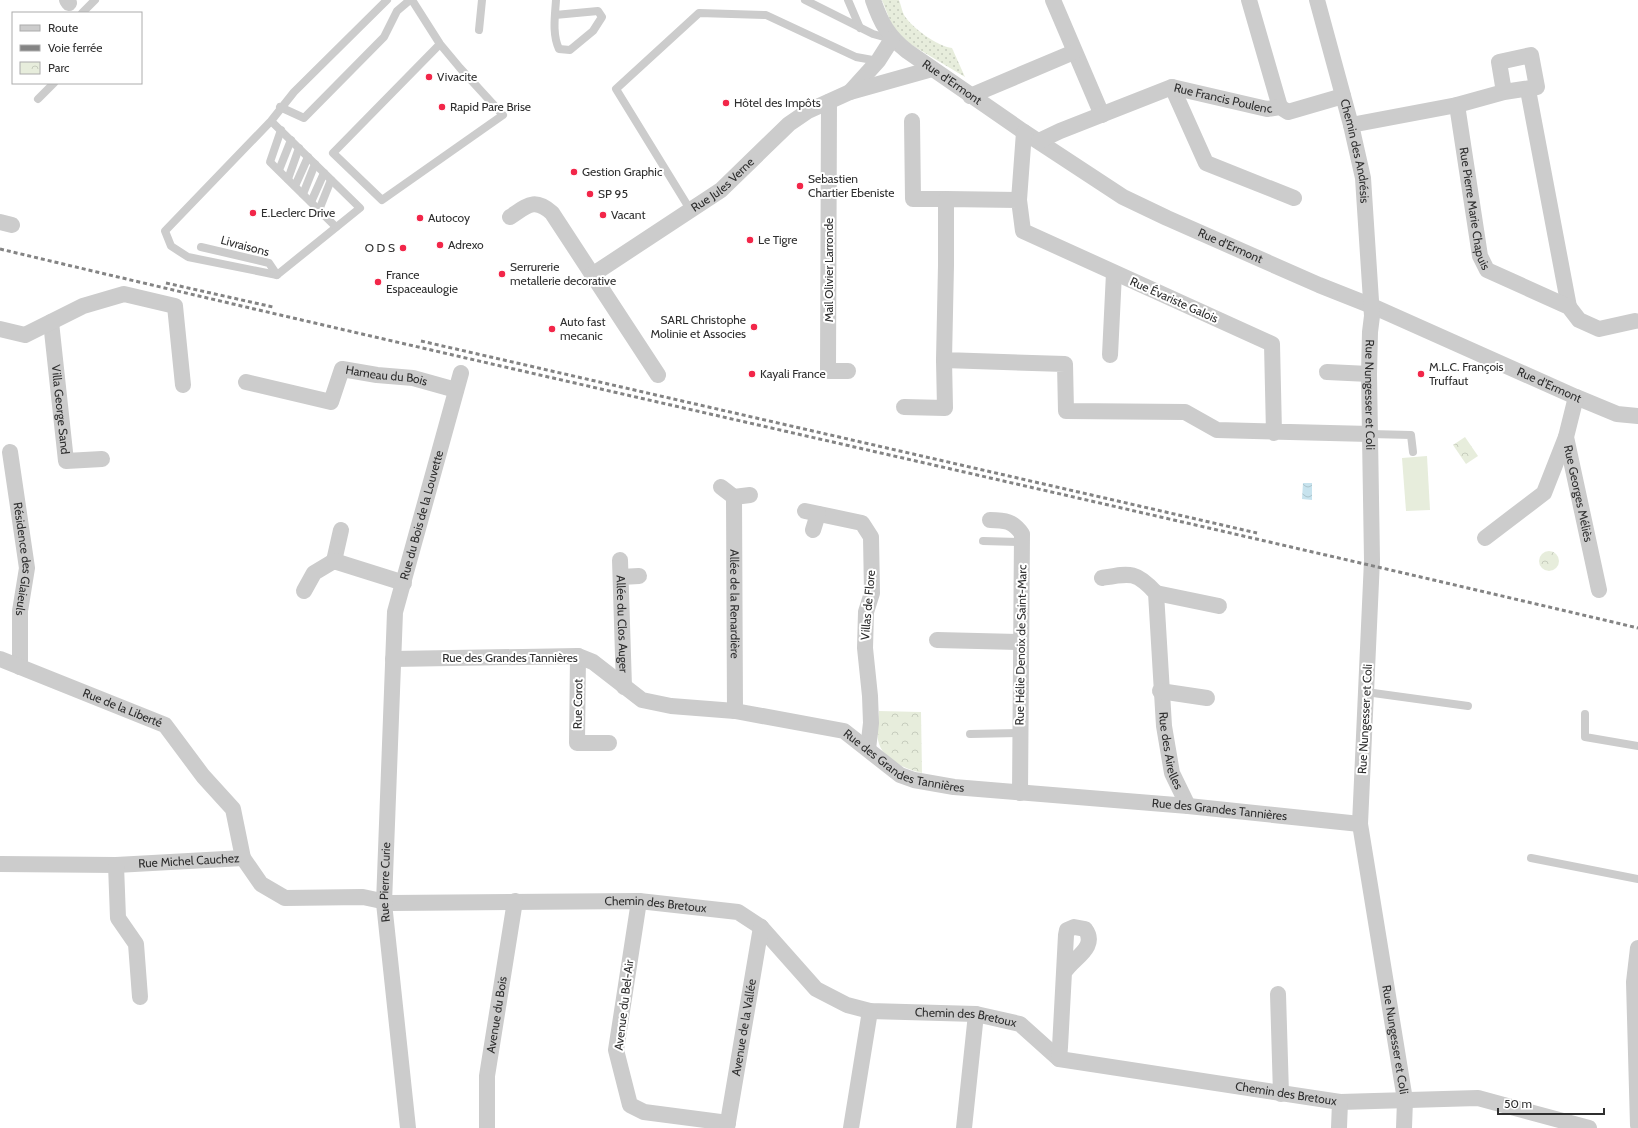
<svg xmlns="http://www.w3.org/2000/svg" width="1638" height="1128" font-family="Cabin,sans-serif">
  <style>
    .grass { fill: url(#grass-dots) }
    .park { fill: url(#park-crowns) }
    .pitch { fill: #e7eddc }
    .water { fill: url(#water-waves) }
    .lines { fill: none; stroke-linecap: round; stroke-linejoin: round }
    .lane { stroke: #ccc; stroke-width: 8 }
    .street { stroke: #ccc; stroke-width: 16 }
    .rail { stroke: #848484; stroke-width: 3; stroke-dasharray: 4 3; stroke-linecap: butt }
    .poi-dot { fill: #f22649; stroke: #fff; stroke-width: 1.5 }
    .labels { text-anchor: middle; stroke-width: 4; stroke-linejoin: round; paint-order: stroke }
    .poi-label { font-size: 12px; fill: #2f2f2f; stroke: #fff; text-anchor: start }
    .street-label { font-size: 12px; fill: #2f2f2f; stroke: #fff }
  </style>
  <defs>
    <pattern id="grass-dots" width="8" height="8" patternUnits="userSpaceOnUse"><rect width="8" height="8" fill="#e7eddc"/><path d="M2 2h.1M6 6h.1" fill="none" stroke="#c6ccbd" stroke-width="1.8" stroke-linecap="round"/></pattern>
    <pattern id="park-crowns" width="20" height="18" patternUnits="userSpaceOnUse"><rect width="20" height="18" fill="#e7eddc"/><path d="M2 6a3 3 0 1 1 6 0M12 15a3 3 0 1 1 6 0" fill="none" stroke="#c6ccbd"/></pattern>
    <pattern id="water-waves" width="16" height="10" patternUnits="userSpaceOnUse"><rect width="16" height="10" fill="#c7e3ee"/><path d="M0 5q4-4 8 0t8 0" fill="none" stroke="#abc3cc"/></pattern>
  </defs>
  <rect width="100%" height="100%" fill="#fff"/>
  <path class="grass" d="M 882,0 L 899,0 C 901,5 902,11 904,15 C 911,27 938,47 952,48 L 965,77 L 910,44 L 893,28 Z"/>
  <g class="park">
    <polygon points="1465,437 1478,456 1466,464 1453,445"/>
    <circle cx="1549" cy="561" r="10"/>
    <path d="M 879,711 L 921,712 L 922,773 C 905,769 882,760 878,740 C 876,732 879,720 879,711 Z"/>
  </g>
  <polygon class="pitch" points="1427,456 1430,510 1406,511 1402,458"/>
  <polygon class="water" points="1303,483 1312,483 1312,500 1302,499"/>
  <g class="lines">
    <g class="lane">
      <polyline points="412,0 440,44 460,68 503,115 382,200 333,153 440,44"/>
      <polyline points="805,0 873,34 891,39"/>
      <polyline points="848,0 860,28"/>
      <polyline points="82,13 95,0"/>
      <path d="M 555,15 L 598,11 L 602,17 L 593,31 L 570,50 L 559,49 C 552,34 555,16 556,0"/>
      <polyline points="479,30 482,0"/>
      <polyline points="38,99 54,83"/>
      <polyline points="280,107 304,118 384,37 397,11 410,0"/>
      <polyline points="271,121 360,208 277,275 188,257 171,246 165,231 271,121 294,92 387,0"/>
      <polyline points="281,130 270,162 336,227"/>
      <polyline points="279,170 291,140"/>
      <polyline points="288,179 299,148"/>
      <polyline points="295,186 308,157"/>
      <polyline points="303,194 315,164"/>
      <polyline points="311,202 324,173"/>
      <polyline points="319,210 331,180"/>
      <polyline points="691,211 616,89 699,13 766,15 856,57 878,61"/>
      <polyline points="201,247 269,263 277,275"/>
      <polyline points="1370,434 1411,435 1413,452"/>
      <polyline points="983,541 1022,542"/>
      <polyline points="1366,692 1468,706"/>
      <polyline points="1585,714 1585,737 1638,746"/>
      <polyline points="970,734 1021,733"/>
      <polyline points="1531,858 1638,879"/>
    </g>
    <g class="street">
      <polyline points="67,0 69,3"/>
      <path id="s1" d="M 873,0 C 881,23 888,36 907,51 L 1024,132 L 1123,197 L 1167,218 L 1319,285 L 1372,306 L 1576,397 L 1617,414 L 1638,416"/>
      <polyline points="1053,0 1102,115"/>
      <polyline points="1249,0 1280,107"/>
      <path id="s2" d="M 1317,0 L 1351,125 L 1363,178 L 1372,316 L 1370,332 L 1369,374 L 1372,560 L 1360,824 L 1405,1100 L 1404,1128"/>
      <polyline points="1172,87 1206,163 1294,198"/>
      <polyline points="1528,90 1569,307"/>
      <polyline points="850,92 878,61 892,39"/>
      <polyline points="970,96 1074,52"/>
      <polyline points="829,102 828,371 848,371"/>
      <path id="s3" d="M 1457,105 L 1480,256 L 1487,270 L 1569,307 L 1579,320 L 1599,329 L 1635,321"/>
      <polyline points="912,121 913,199 946,199"/>
      <polyline points="1351,125 1457,105 1504,92 1537,87 1531,55 1499,62 1504,92"/>
      <path id="s4" d="M 1039,141 L 1060,131 L 1172,87 L 1267,109 L 1280,107 L 1288,112 L 1343,96"/>
      <polyline points="1019,200 1024,132"/>
      <path d="M 510,217 C 527,206 534,197 552,213 L 658,375"/>
      <polyline points="0,222 12,225"/>
      <path id="s5" d="M 592,275 L 721,190 L 789,124 L 808,111 L 850,92 L 932,69"/>
      <path id="s6" d="M 51,322 L 66,461 L 102,459"/>
      <polyline points="0,329 25,335 83,306 124,294 175,306 183,385"/>
      <polyline points="1110,355 1114,273"/>
      <polyline points="1327,372 1369,374"/>
      <path id="s7" d="M 246,382 L 331,402 L 342,369 L 377,375 L 413,378 L 456,390"/>
      <path id="s8" d="M 1576,397 L 1566,437 L 1599,590"/>
      <polyline points="904,407 945,408 944,360"/>
      <polyline points="1274,433 1272,344 1023,231 1019,200 946,199 946,265 944,360 1065,364 1066,411 1185,412 1217,430 1370,434"/>
      <path id="s9" d="M 10,452 L 27,568 L 20,611 L 20,667"/>
      <polyline points="721,487 734,497 750,495"/>
      <path id="s10" d="M 734,497 L 735,711"/>
      <polyline points="805,511 862,523 871,537 872,593 866,612 865,648 870,696 871,723 868,749"/>
      <path d="M 990,520 C 1005,520 1013,521 1022,534 L 1020,793"/>
      <polyline points="813,530 818,514"/>
      <polyline points="1485,538 1544,493 1566,437"/>
      <path id="s11" d="M 620,560 L 624,687"/>
      <polyline points="334,561 341,530"/>
      <polyline points="621,577 639,576"/>
      <path id="s12" d="M 1102,578 C 1130,573 1136,571 1156,593 L 1164,726 L 1172,773 L 1188,806"/>
      <polyline points="304,591 314,573 334,561 404,583"/>
      <polyline points="1156,593 1219,606"/>
      <polyline points="937,640 1021,642"/>
      <polyline points="578,656 577,743 609,743"/>
      <path id="s13" d="M 0,659 L 165,725 L 203,776 L 233,809 L 243,858"/>
      <path id="s14" d="M 393,659 L 578,656 L 593,662 L 642,700 L 671,706 L 735,711 L 844,731 L 900,775 L 914,780 L 954,787 L 1188,806 L 1360,824"/>
      <polyline points="1160,691 1207,698"/>
      <path id="s15" d="M 0,864 L 116,865 L 243,858 L 261,884 L 285,898 L 363,897 L 391,903 L 639,901 L 738,912 L 761,927 L 816,989 L 847,1005 L 870,1011 L 976,1014 L 1020,1024 L 1059,1059 L 1340,1102 L 1478,1098 L 1589,1128"/>
      <polyline points="116,865 118,918 136,944 140,997"/>
      <polyline points="639,901 616,1050 630,1105 644,1112 728,1123"/>
      <polyline points="1638,948 1634,982 1638,1125"/>
      <polyline points="1278,994 1281,1094"/>
      <path d="M 1059,1059 L 1060,1047 L 1066,935 L 1067,930 L 1074,927 L 1085,929 C 1099,948 1071,959 1064,973"/>
      <path id="s16" d="M 408,1128 L 384,903 L 395,612 L 461,373"/>
      <path id="s17" d="M 487,1128 L 487,1076 L 515,901"/>
      <path id="s18" d="M 727,1128 L 761,927"/>
      <polyline points="851,1128 870,1011"/>
      <polyline points="964,1128 976,1014"/>
      <polyline points="1339,1128 1340,1102"/>
    </g>
    <g class="rail">
      <path d="M 0,249 C 545,379 1093,499 1638,628"/>
      <polyline points="166,283 273,307"/>
      <polyline points="421,341 1257,533"/>
    </g>
  </g>
  <g class="poi-dot">
    <circle cx="429" cy="77" r="4"/>
    <circle cx="726" cy="103" r="4"/>
    <circle cx="442" cy="107" r="4"/>
    <circle cx="574" cy="172" r="4"/>
    <circle cx="800" cy="186" r="4"/>
    <circle cx="590" cy="194" r="4"/>
    <circle cx="253" cy="213" r="4"/>
    <circle cx="603" cy="215" r="4"/>
    <circle cx="420" cy="218" r="4"/>
    <circle cx="750" cy="240" r="4"/>
    <circle cx="440" cy="245" r="4"/>
    <circle cx="403" cy="248" r="4"/>
    <circle cx="502" cy="274" r="4"/>
    <circle cx="378" cy="282" r="4"/>
    <circle cx="754" cy="327" r="4"/>
    <circle cx="552" cy="329" r="4"/>
    <circle cx="752" cy="374" r="4"/>
    <circle cx="1421" cy="374" r="4"/>
  </g>
  <g class="labels">
    <g class="poi-label">
      <text x="437" y="81">Vivacite</text>
      <text x="734" y="107">Hôtel des Impôts</text>
      <text x="450" y="111">Rapid Pare Brise</text>
      <text x="582" y="176">Gestion Graphic</text>
      <text x="808" y="183">Sebastien<tspan x="808" dy="14">Chartier Ebeniste</tspan></text>
      <text x="598" y="198">SP 95</text>
      <text x="261" y="217">E.Leclerc Drive</text>
      <text x="611" y="219">Vacant</text>
      <text x="428" y="222">Autocoy</text>
      <text x="758" y="244">Le Tigre</text>
      <text x="448" y="249">Adrexo</text>
      <text x="395" y="252" text-anchor="end">O D S</text>
      <text x="510" y="271">Serrurerie<tspan x="510" dy="14">metallerie decorative</tspan></text>
      <text x="386" y="279">France<tspan x="386" dy="14">Espaceaulogie</tspan></text>
      <text x="746" y="324" text-anchor="end">SARL Christophe<tspan x="746" dy="14">Molinie et Associes</tspan></text>
      <text x="560" y="326">Auto fast<tspan x="560" dy="14">mecanic</tspan></text>
      <text x="1429" y="371">M.L.C. François<tspan x="1429" dy="14">Truffaut</tspan></text>
      <text x="760" y="378">Kayali France</text>
    </g>
    <g class="street-label">
      <text dy="4" stroke="none"><textPath href="#s1" startOffset="117">Rue d'Ermont</textPath></text>
      <text dy="4" stroke="none"><textPath href="#s4" startOffset="196">Rue Francis Poulenc</textPath></text>
      <text dy="4" stroke="none"><textPath href="#s2" startOffset="156">Chemin des Andrésis</textPath></text>
      <text dy="4" stroke="none"><textPath href="#s5" startOffset="159">Rue Jules Verne</textPath></text>
      <text dy="4" stroke="none"><textPath href="#s3" startOffset="105">Rue Pierre Marie Chapuis</textPath></text>
      <text transform="translate(245 246) rotate(15)" y="4">Livraisons</text>
      <text dy="4" stroke="none"><textPath href="#s1" startOffset="441">Rue d'Ermont</textPath></text>
      <text transform="translate(829 270) rotate(-90)" y="4">Mail Olivier Larronde</text>
      <text transform="translate(1174 300) rotate(24)" y="4">Rue Évariste Galois</text>
      <text dy="4" stroke="none"><textPath href="#s7" startOffset="167">Hameau du Bois</textPath></text>
      <text dy="4" stroke="none"><textPath href="#s1" startOffset="789">Rue d'Ermont</textPath></text>
      <text dy="4" stroke="none"><textPath href="#s2" startOffset="401">Rue Nungesser et Coli</textPath></text>
      <text dy="4" stroke="none"><textPath href="#s6" startOffset="88">Villa George Sand</textPath></text>
      <text dy="4" stroke="none"><textPath href="#s8" startOffset="99">Rue Georges Méliès</textPath></text>
      <text dy="4" stroke="none"><textPath href="#s16" startOffset="618">Rue du Bois de la Louvette</textPath></text>
      <text dy="4" stroke="none"><textPath href="#s9" startOffset="108">Résidence des Glaieuls</textPath></text>
      <text dy="4" stroke="none"><textPath href="#s10" startOffset="107">Allée de la Renardière</textPath></text>
      <text transform="translate(868 605) rotate(-85)" y="4">Villas de Flore</text>
      <text dy="4" stroke="none"><textPath href="#s11" startOffset="64">Allée du Clos Auger</textPath></text>
      <text transform="translate(1021 645) rotate(-89)" y="4">Rue Hélie Denoix de Saint-Marc</text>
      <text x="510" y="662">Rue des Grandes Tannières</text>
      <text transform="translate(578 704) rotate(-89)" y="4">Rue Corot</text>
      <text dy="4" stroke="none"><textPath href="#s13" startOffset="132">Rue de la Liberté</textPath></text>
      <text transform="translate(1365 719) rotate(-87)" y="4">Rue Nungesser et Coli</text>
      <text dy="4" stroke="none"><textPath href="#s12" startOffset="219">Rue des Airelles</textPath></text>
      <text dy="4" stroke="none"><textPath href="#s14" startOffset="537">Rue des Grandes Tannières</textPath></text>
      <text dy="4" stroke="none"><textPath href="#s14" startOffset="861">Rue des Grandes Tannières</textPath></text>
      <text dy="4" stroke="none"><textPath href="#s15" startOffset="189">Rue Michel Cauchez</textPath></text>
      <text dy="4" stroke="none"><textPath href="#s16" startOffset="247">Rue Pierre Curie</textPath></text>
      <text dy="4" stroke="none"><textPath href="#s15" startOffset="674">Chemin des Bretoux</textPath></text>
      <text transform="translate(624 1005) rotate(-83)" y="4">Avenue du Bel-Air</text>
      <text dy="4" stroke="none"><textPath href="#s17" startOffset="114">Avenue du Bois</textPath></text>
      <text dy="4" stroke="none"><textPath href="#s15" startOffset="1022">Chemin des Bretoux</textPath></text>
      <text dy="4" stroke="none"><textPath href="#s18" startOffset="102">Avenue de la Vallée</textPath></text>
      <text dy="4" stroke="none"><textPath href="#s2" startOffset="1049">Rue Nungesser et Coli</textPath></text>
      <text dy="4" stroke="none"><textPath href="#s15" startOffset="1359">Chemin des Bretoux</textPath></text>
    </g>
  </g>
  <rect x="12" y="12" width="130" height="72" fill="#ffffff" stroke="#acacac"/>
  <rect x="20" y="25" width="20" height="6" fill="#cccccc" stroke="#acacac"/>
  <text x="48" y="32" font-size="12" fill="#2f2f2f">Route</text>
  <rect x="20" y="45" width="20" height="6" fill="#848484" stroke="#acacac"/>
  <text x="48" y="52" font-size="12" fill="#2f2f2f">Voie ferrée</text>
  <rect x="20" y="62" width="20" height="12" fill="url(#park-crowns)" stroke="#acacac"/>
  <text x="48" y="72" font-size="12" fill="#2f2f2f">Parc</text>
  <path d="M1498 1108v6h106v-6" fill="none" stroke="#2f2f2f" stroke-width="2"/>
  <text x="1504" y="1108" font-size="12" fill="#2f2f2f" stroke="#ffffff" stroke-width="3" paint-order="stroke">50 m</text>
</svg>
